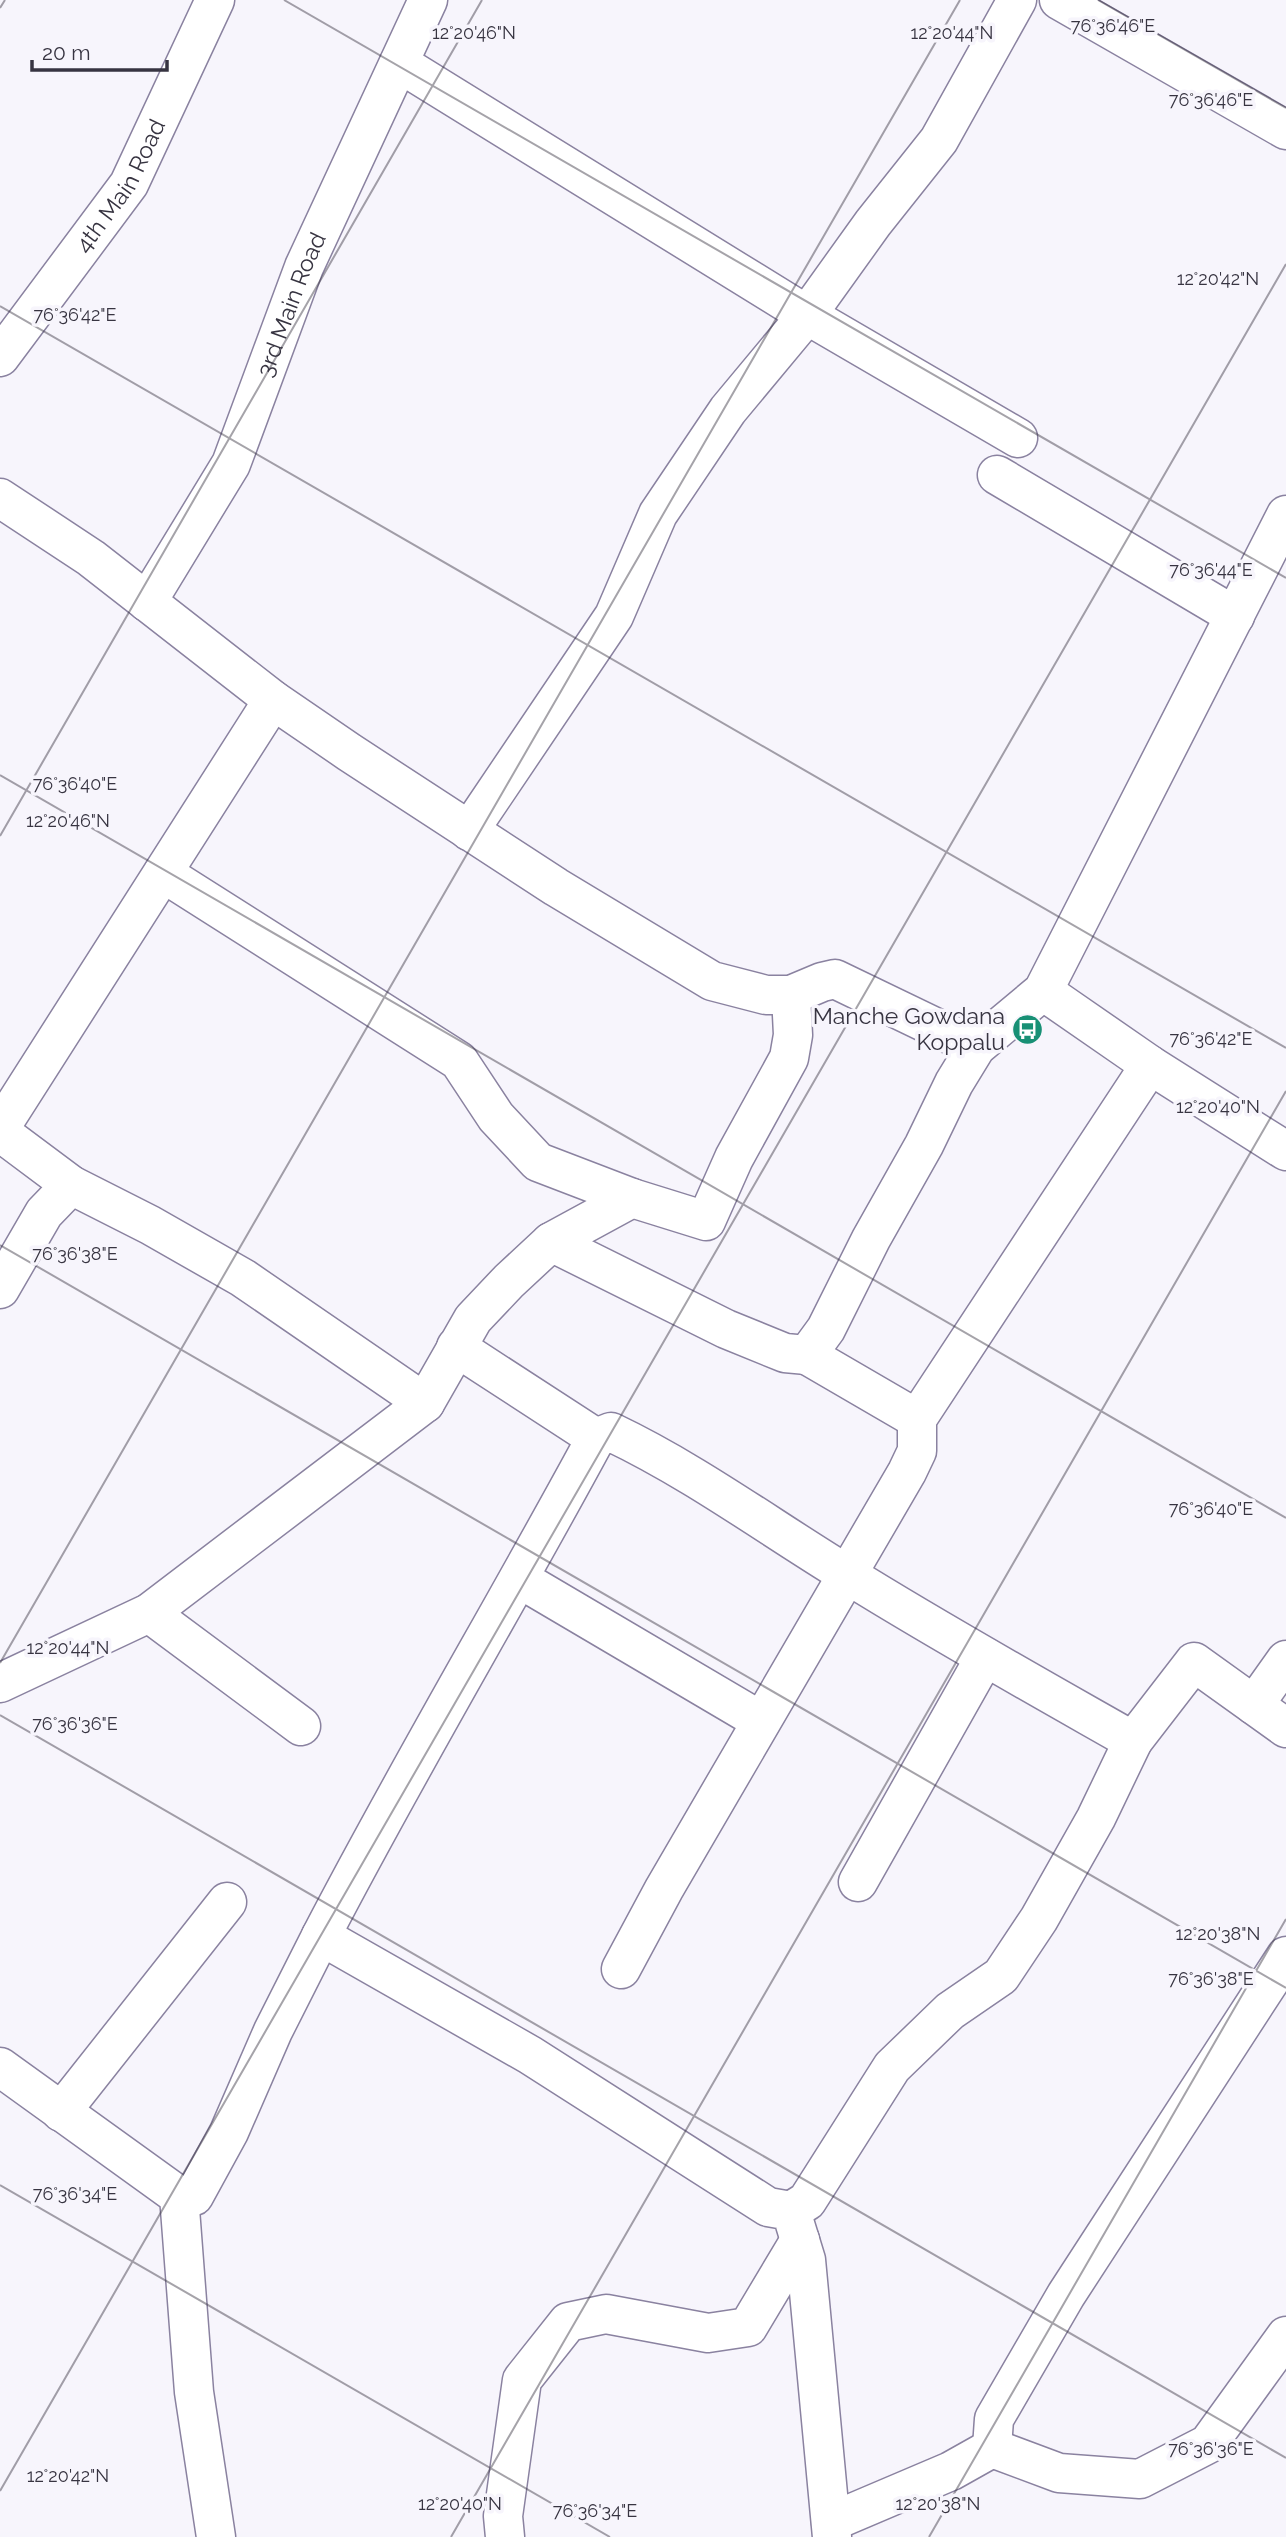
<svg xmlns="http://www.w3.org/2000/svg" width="1286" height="2537" font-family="Raleway,sans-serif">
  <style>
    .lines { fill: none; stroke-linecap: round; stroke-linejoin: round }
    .minor-casing { stroke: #8a82a0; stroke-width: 41 }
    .minor { stroke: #fff; stroke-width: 38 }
    .ticks { fill: none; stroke: #373441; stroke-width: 2; stroke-opacity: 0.45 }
    .labels { text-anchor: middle; stroke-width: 7; stroke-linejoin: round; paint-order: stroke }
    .street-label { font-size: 23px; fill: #373441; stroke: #f7f5fc }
    .poi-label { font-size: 23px; fill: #373441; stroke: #f7f5fc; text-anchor: end }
    .ticks-label { font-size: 18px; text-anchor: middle; fill: #373441; stroke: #f7f5fc; stroke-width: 7; stroke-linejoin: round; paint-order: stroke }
  </style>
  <rect width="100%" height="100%" fill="#f7f5fc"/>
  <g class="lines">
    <defs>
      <g id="minor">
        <polyline points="1059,0 1286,130"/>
        <polyline points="399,63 807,315 1018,438"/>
        <path id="s1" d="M 0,357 L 129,184 L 215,0"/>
        <polyline points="997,475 1235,616"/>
        <polyline points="0,498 91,558 273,700 349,752 556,887 712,981 766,995 791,995 822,982 835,979 976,1047"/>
        <path id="s2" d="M 147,602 L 231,464 L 304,267 L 428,0"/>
        <polyline points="469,831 614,616 658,514 728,410 807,315 873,223 939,140 1017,0"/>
        <polyline points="163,873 459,1061 496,1117 538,1162 632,1198"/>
        <polyline points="1043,991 1150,1065 1286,1151"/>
        <polyline points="0,1128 273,700"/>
        <polyline points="0,1132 71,1185 150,1225 243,1278 425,1403"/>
        <polyline points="551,1242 632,1198 706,1221 734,1158 789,1058 793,1035 791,995"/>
        <polyline points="0,1289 44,1213 71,1185"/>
        <polyline points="456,1347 596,1438"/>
        <polyline points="807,1355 917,1419"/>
        <polyline points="520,1579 761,1721"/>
        <polyline points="149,1613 301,1726"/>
        <polyline points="0,1683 149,1613 425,1403 473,1319 509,1281 551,1242 726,1329 785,1353 807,1355 826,1329 871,1239 924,1145 954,1083 976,1047 1043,991 1286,515"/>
        <polyline points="1254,1705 1286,1660"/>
        <polyline points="858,1882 985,1657"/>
        <path d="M 321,1936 C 408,1768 506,1605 596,1438 L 611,1432 C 695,1472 769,1527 848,1575 C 941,1633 1038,1687 1133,1741"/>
        <polyline points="621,1969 664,1889 907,1472 917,1451 917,1419 1150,1065"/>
        <polyline points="0,2067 179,2196 194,2392 216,2537"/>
        <polyline points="61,2112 227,1902"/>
        <polyline points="179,2196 194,2196 229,2132 273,2031 321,1936 530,2055 768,2207 791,2211 806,2260 832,2537"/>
        <polyline points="791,2211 807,2201 892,2067 950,2011 1001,1976 1039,1919 1096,1818 1133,1741 1194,1662 1286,1728"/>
        <polyline points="992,2448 994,2419 1066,2295 1286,1956"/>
        <polyline points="831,2522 951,2471 992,2448 1059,2473 1140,2479 1208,2444 1286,2336"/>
        <polyline points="505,2537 503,2516 522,2380 568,2322 606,2314 708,2333 748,2327 800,2240"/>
      </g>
    </defs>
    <use href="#minor" class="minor-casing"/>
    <use href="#minor" class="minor"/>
  </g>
  <path class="ticks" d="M 284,0 L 1286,578M 1098,0 L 1286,108M 0,8 L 5,0M 0,306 L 1286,1048M 0,775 L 1286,1518M 0,836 L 482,0M 0,1245 L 1286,1988M 0,1663 L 960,0M 0,1715 L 1286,2458M 0,2185 L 610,2537M 0,2491 L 1286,264M 451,2537 L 1286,1091M 929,2537 L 1286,1919"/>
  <defs>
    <symbol id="bus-disc" viewBox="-11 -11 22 22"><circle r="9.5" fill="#189075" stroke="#f7f5fc"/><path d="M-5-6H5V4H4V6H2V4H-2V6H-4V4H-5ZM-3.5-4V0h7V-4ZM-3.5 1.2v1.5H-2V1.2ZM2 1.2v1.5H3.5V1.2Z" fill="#fff"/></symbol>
  </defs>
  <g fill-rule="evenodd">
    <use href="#bus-disc" x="1010" y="1012" width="35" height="35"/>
  </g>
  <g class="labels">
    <g class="street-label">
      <text dy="8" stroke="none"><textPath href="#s1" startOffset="210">4th Main Road</textPath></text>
      <text dy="8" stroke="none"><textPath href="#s2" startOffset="332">3rd Main Road</textPath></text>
    </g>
    <g class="poi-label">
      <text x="1005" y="1024">Manche Gowdana<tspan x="1005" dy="26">Koppalu</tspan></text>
    </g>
  </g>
  <g class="ticks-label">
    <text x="1113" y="32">76°36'46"E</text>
    <text x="474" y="39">12°20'46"N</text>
    <text x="952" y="39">12°20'44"N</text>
    <text x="1211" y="106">76°36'46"E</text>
    <text x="1218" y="285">12°20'42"N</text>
    <text x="75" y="321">76°36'42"E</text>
    <text x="1211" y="576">76°36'44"E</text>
    <text x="75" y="790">76°36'40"E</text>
    <text x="68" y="827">12°20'46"N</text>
    <text x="1211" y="1045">76°36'42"E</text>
    <text x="1218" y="1113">12°20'40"N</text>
    <text x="75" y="1260">76°36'38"E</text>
    <text x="1211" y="1515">76°36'40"E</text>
    <text x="68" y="1654">12°20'44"N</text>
    <text x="75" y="1730">76°36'36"E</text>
    <text x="1218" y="1940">12°20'38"N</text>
    <text x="1211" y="1985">76°36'38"E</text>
    <text x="75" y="2200">76°36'34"E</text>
    <text x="1211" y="2455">76°36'36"E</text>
    <text x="68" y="2482">12°20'42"N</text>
    <text x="460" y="2510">12°20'40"N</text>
    <text x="938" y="2510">12°20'38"N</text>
    <text x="595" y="2517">76°36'34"E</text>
  </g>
  <path d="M32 60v10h135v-10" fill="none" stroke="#373441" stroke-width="3.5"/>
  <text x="42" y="60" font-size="21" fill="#373441" stroke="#f7f5fc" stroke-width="5" paint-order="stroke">20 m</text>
</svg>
